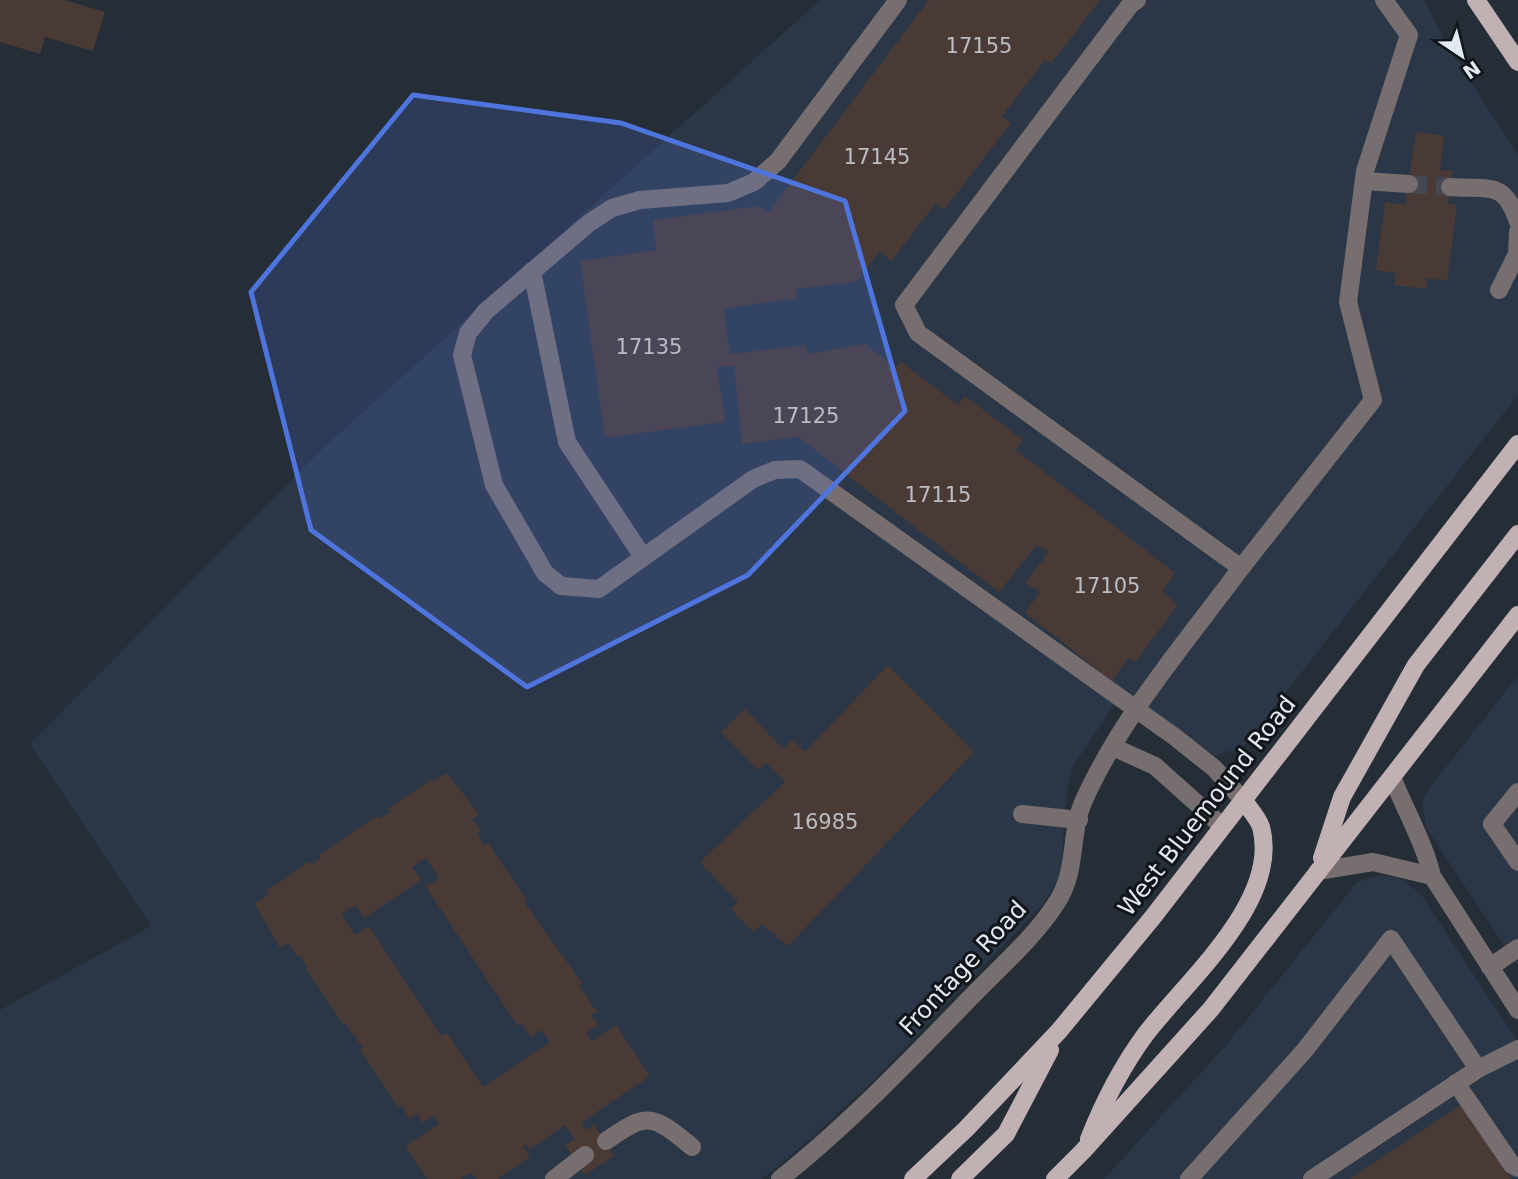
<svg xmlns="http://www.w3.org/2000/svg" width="1518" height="1179" font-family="'DejaVu Sans',sans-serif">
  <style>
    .built { fill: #2b3747 }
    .building { fill: #493a36; fill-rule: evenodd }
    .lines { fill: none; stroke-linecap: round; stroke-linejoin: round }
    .minor-tunnel { stroke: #424953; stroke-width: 18; stroke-dasharray: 18 9; stroke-linecap: butt }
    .minor { stroke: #776f6f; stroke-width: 18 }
    .major { stroke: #c2b1b3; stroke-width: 18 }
    .marked { fill: #4e75de; fill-opacity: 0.2; stroke: #4e75de; stroke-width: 5; stroke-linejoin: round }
    .labels { text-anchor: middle; stroke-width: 6; stroke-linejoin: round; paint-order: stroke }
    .number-label { font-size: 21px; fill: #bcbdc2 }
    .street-label { font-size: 24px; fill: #e3e9f0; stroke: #11151a }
  </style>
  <rect width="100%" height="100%" fill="#252d37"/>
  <g class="built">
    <polygon points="820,0 1424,0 1447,45 1518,155 1518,395 1243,747 1214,756 1124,690 1072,768 1066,797 1061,875 1043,904 873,1081 806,1143 762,1179 0,1179 0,1010 151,926 30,744 321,450"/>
    <polygon points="1518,676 1518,966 1427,829 1422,802 1430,787"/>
    <polygon points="1380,875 1397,877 1420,893 1518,1042 1518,1179 1104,1179 1228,1043 1357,882"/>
  </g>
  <g class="building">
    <polygon points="0,0 65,0 105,12 93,51 45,37 40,54 0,42"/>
    <polygon points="929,0 1100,0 1051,64 1045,60 1002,116 1011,123 944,210 936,203 891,261 880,251 856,282 796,289 797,298 724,309 730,354 805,345 806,354 865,344 896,367 901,362 958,405 965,396 1023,440 1016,450 1175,573 1162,592 1178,605 1135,662 1129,657 1112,681 1025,613 1040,592 1025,583 1049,552 1037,545 999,592 798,437 742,444 734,366 717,367 725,422 605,438 580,261 656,250 653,220 759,206 768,213"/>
    <polygon points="1416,132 1444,136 1440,170 1453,171 1448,204 1457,205 1447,281 1427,278 1425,289 1394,285 1396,273 1376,270 1385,202 1405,205"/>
    <polygon points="888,665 974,752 788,946 762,924 753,932 731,909 738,902 700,862 785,782 766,763 758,770 721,732 745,709 783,749 793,740 805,752"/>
    <path d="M 447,773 L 479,814 L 472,819 L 481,831 L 477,834 L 485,846 L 488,843 L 527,900 L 524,902 L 582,983 L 579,985 L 597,1012 L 591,1016 L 598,1025 L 586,1033 L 592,1041 L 616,1025 L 650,1076 L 582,1122 L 587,1130 L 594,1125 L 614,1156 L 585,1175 L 565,1145 L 575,1139 L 565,1125 L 530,1149 L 526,1144 L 523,1146 L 530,1157 L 497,1179 L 476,1179 L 471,1172 L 460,1179 L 427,1179 L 405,1146 L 439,1124 L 433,1116 L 423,1123 L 417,1114 L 410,1119 L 401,1105 L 398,1107 L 360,1050 L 363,1048 L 346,1024 L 343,1025 L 305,968 L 307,966 L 300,956 L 298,957 L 288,943 L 280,948 L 255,904 L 268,894 L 266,891 L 310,861 L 312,864 L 321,858 L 319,855 L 378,815 L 380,819 L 390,812 L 388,809 L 432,779 L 434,781 ZM 426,858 L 439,878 L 426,887 L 518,1026 L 522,1024 L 531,1037 L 542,1030 L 550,1042 L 483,1087 L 446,1032 L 441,1036 L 369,926 L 355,935 L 341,914 L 355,905 L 364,918 L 421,880 L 412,867 Z"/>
    <polygon points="1461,1105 1511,1179 1350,1179"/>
  </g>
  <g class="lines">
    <polyline class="minor-tunnel" points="1409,184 1450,187"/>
    <g class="minor">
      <polyline points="898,0 778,161 754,182 728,193 640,200 612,208 589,223 486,311 468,333 462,355 494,485 545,573 561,586 599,589 753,479 775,470 800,469 1175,737 1214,768 1243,800"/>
      <polyline points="1137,0 1130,5 904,305 918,333 1241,568 1373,400 1348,302 1365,171 1409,35 1384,0"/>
      <polyline points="1364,181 1409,184"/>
      <path d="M 1450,187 C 1490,190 1504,180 1518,222"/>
      <polyline points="532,271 567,442 643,557"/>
      <polyline points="1499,290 1517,254 1518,232"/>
      <polyline points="1113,747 1155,766 1222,826"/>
      <path d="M 1392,777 C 1405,810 1424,842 1432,876 L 1518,1010"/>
      <polyline points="1518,792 1492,824 1518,862"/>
      <polyline points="1022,814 1079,820"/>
      <polyline points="1318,871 1373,862 1432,876"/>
      <polyline points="1490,967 1518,948"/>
      <polyline points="1456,1083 1512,1165 1518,1168"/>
      <path d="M 606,1141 C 648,1111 653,1115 692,1147"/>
      <polyline points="554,1179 585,1155"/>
      <path d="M 780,1179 C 849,1124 911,1059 972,996 C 1001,966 1035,937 1057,902 C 1078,870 1069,833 1084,800 C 1122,716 1186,642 1241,568"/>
      <polyline points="1189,1179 1305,1050 1391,939 1478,1069"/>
      <polyline points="1312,1179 1478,1069 1518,1049"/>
    </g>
    <g class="major">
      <polyline points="1476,0 1518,62"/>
      <polyline points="1322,858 1342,797 1416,665 1518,534"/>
      <path d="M 1089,1139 C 1104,1101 1121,1068 1145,1035 C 1186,981 1281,901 1261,827 C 1258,818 1249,808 1243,800"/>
      <polyline points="913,1179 966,1129 1059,1031 1153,917 1518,444"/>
      <polyline points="960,1179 1006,1134 1050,1050"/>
      <polyline points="1055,1179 1083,1151 1211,1009 1518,615"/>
    </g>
  </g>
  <path class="marked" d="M 413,95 L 621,123 L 845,201 L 905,411 L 748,575 L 527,687 L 311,530 L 251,292 Z"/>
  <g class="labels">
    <g class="number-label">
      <text x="979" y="53">17155</text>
      <text x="877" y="164">17145</text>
      <text x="649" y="354">17135</text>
      <text x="806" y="423">17125</text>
      <text x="938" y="502">17115</text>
      <text x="1107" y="593">17105</text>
      <text x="825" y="829">16985</text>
    </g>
    <g class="street-label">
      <text transform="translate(1207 806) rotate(-52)" y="8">West Bluemound Road</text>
      <text transform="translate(963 968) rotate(-47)" y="8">Frontage Road</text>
    </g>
  </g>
  <g transform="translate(1462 56) rotate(145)" stroke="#11151a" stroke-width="5" paint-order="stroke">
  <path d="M0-5L12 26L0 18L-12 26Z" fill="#e3e9f0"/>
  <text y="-10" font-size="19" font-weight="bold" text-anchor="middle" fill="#e3e9f0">N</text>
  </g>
</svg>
